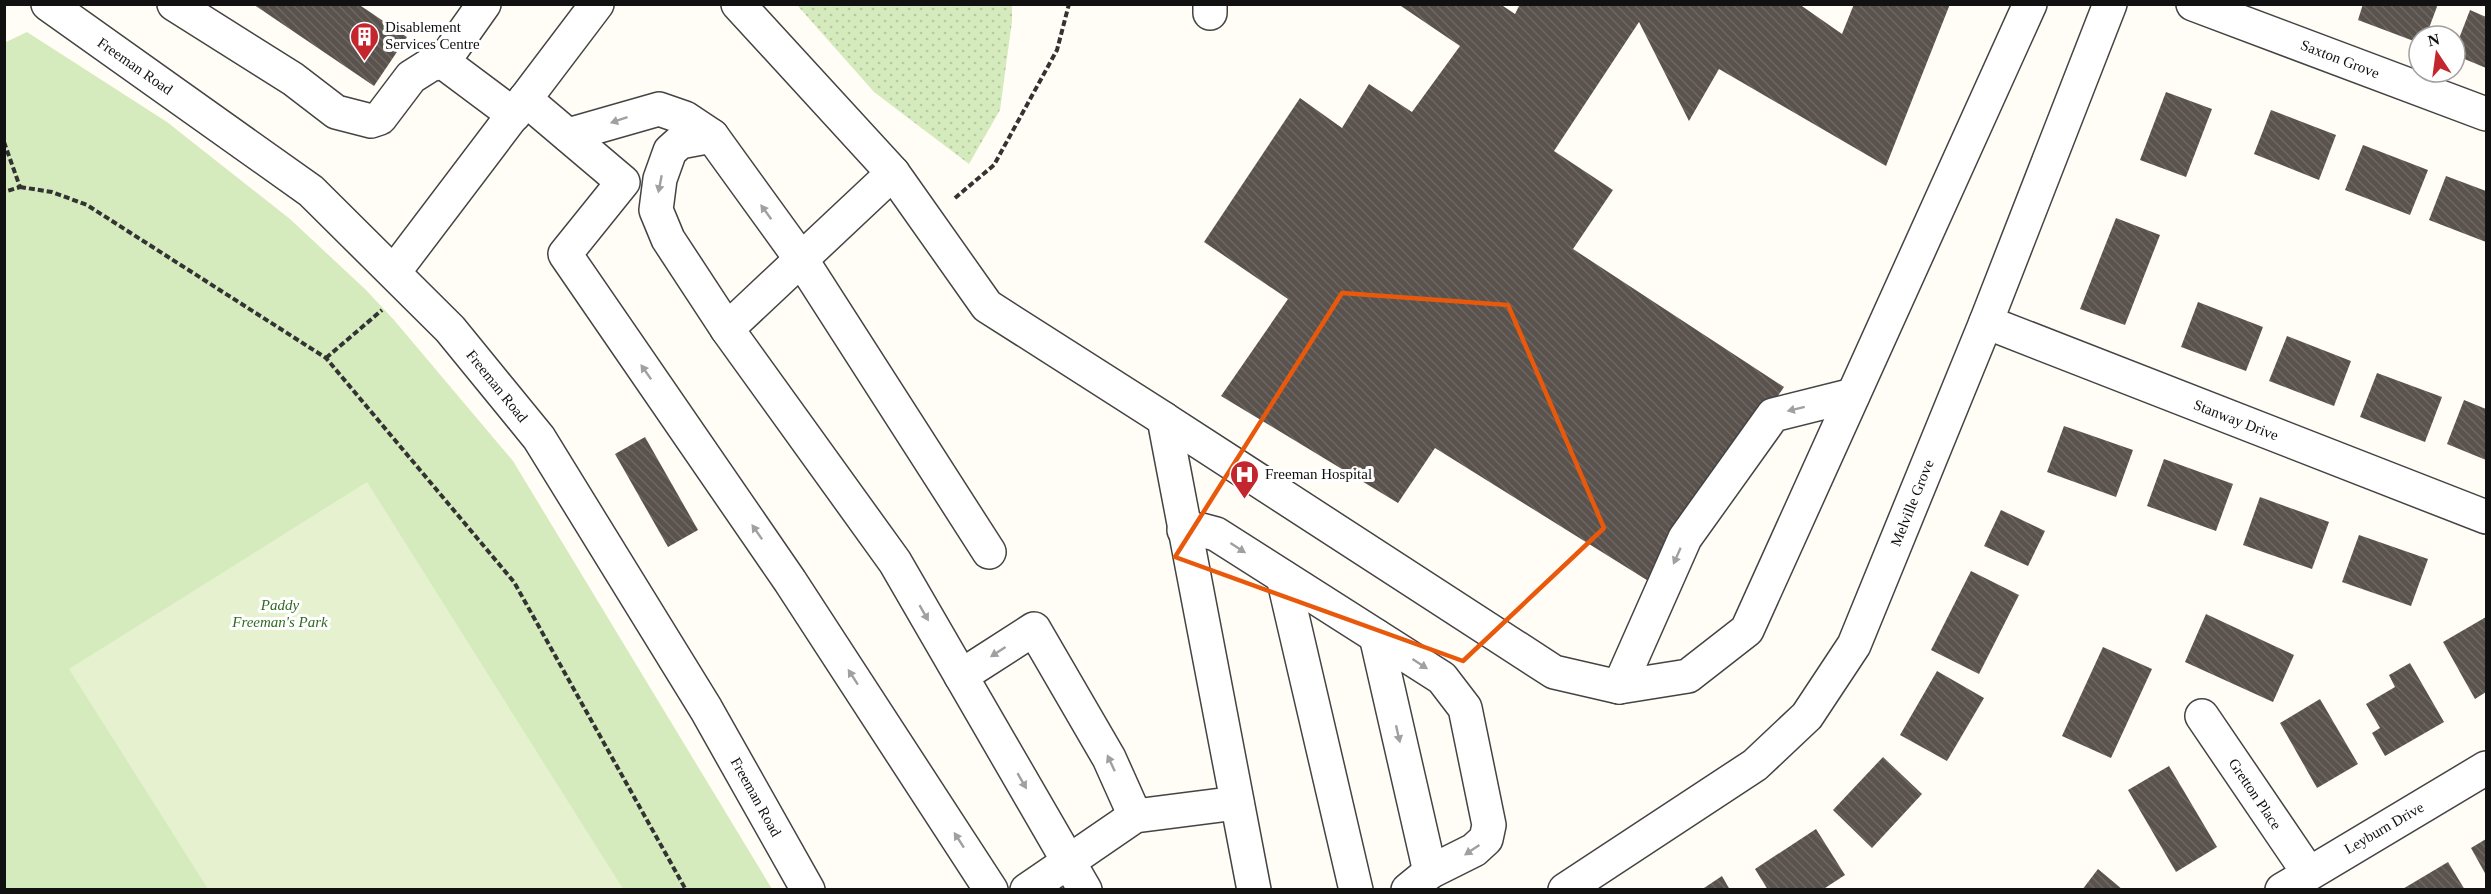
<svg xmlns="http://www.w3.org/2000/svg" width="2491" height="894" font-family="Georgia,serif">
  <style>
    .grass { fill: url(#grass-dots) }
    .park { fill: #d5ebbd }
    .pitch { fill: #e6f2cf }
    .building { fill: url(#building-back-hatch) }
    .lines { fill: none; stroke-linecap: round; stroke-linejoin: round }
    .minor-casing { stroke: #444; stroke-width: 36 }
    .path { stroke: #333; stroke-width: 4; stroke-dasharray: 6 3; stroke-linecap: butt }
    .minor { stroke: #fff; stroke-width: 33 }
    .oneway { fill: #a0a0a0 }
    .marked { fill: none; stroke: #e8590c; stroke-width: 4.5; stroke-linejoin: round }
    .labels { text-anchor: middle; stroke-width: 6; stroke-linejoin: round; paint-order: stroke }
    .poi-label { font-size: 15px; fill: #111; stroke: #fff; text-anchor: start }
    .street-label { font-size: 15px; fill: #111; stroke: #fff }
    .park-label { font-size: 15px; font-style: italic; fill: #2f6b1f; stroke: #fff }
  </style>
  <defs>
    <pattern id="grass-dots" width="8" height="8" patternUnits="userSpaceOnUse" patternTransform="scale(1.5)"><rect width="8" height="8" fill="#d5ebbd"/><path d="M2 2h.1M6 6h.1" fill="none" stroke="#b6c8a1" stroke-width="1.8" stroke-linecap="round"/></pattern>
    <pattern id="building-back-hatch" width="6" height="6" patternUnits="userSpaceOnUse" patternTransform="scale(1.5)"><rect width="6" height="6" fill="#5a524d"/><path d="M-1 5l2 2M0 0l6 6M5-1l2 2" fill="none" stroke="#6d6662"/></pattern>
  </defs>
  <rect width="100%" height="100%" fill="#fffdf5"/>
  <polygon class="grass" points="797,5 1012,5 1012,21 1000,110 969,164 874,92"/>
  <polygon class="park" points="27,32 167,122 290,219 366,290 394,320 513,461 772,889 5,890 4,43"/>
  <polygon class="pitch" points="367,482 623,889 208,889 69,669"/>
  <g class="building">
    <polygon points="253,4 358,4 407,37 374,86"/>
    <polygon points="1398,4 1500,4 1515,14 1520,4 1799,4 1842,34 1854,4 1950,4 1886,166 1719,69 1689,121 1639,22 1554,151 1613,190 1573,249 1784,387 1650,582 1435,448 1398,503 1221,396 1288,299 1204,242 1300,98 1342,128 1369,84 1412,112 1460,46"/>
    <polygon points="2363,4 2438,4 2426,36 2419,36 2419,43 2358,20"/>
    <polygon points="2470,10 2486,17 2486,68 2455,55 2455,49"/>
    <polygon points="2166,92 2212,109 2186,177 2140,160"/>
    <polygon points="2271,110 2336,135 2319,180 2254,154"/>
    <polygon points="2363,145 2428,170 2410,215 2345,190"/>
    <polygon points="2446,176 2486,191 2486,242 2429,220"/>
    <polygon points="2116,218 2160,235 2125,325 2080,309"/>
    <polygon points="2198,302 2263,327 2246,371 2181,347"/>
    <polygon points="2287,336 2351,361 2334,406 2269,381"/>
    <polygon points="2377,373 2442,397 2425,442 2360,417"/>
    <polygon points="2464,400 2486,409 2486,460 2447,444"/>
    <polygon points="2064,426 2133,450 2116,497 2047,472"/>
    <polygon points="645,437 698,530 668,547 615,454"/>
    <polygon points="2164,459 2233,484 2216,531 2147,506"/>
    <polygon points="2260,497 2329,522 2312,569 2243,545"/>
    <polygon points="2001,510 2045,531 2028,566 1984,546"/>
    <polygon points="2359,535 2428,559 2411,606 2342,582"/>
    <polygon points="1971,571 2019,595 1979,674 1931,650"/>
    <polygon points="2206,614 2294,655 2273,702 2185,662"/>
    <polygon points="2486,617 2486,692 2475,699 2443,642"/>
    <polygon points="2103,647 2152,669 2111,758 2062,736"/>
    <polygon points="2410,663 2444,722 2385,756 2372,733 2380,728 2366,704 2395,687 2389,675"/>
    <polygon points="1937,671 1984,698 1947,761 1900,735"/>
    <polygon points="2320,699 2358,764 2317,788 2280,723"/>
    <polygon points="1883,757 1922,794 1872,848 1833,810"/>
    <polygon points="2169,766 2217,847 2176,872 2128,790"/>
    <polygon points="1816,829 1845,875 1822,890 1768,890 1755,869"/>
    <polygon points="2486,839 2486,875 2471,848"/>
    <polygon points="2448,862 2465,890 2401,890"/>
    <polygon points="2098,869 2123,890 2082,890"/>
    <polygon points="1722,876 1730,890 1701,890"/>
  </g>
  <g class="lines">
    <defs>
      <g id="minor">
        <polyline points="48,4 311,191 450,329 539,438 706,709 808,890"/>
        <polyline points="174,4 293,79 336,112 371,121 380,118 411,77 430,65 443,62 514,115"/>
        <polyline points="738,4 893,173 727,329 895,562 1085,890"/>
        <polyline points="1210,4 1210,13"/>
        <polyline points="2193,4 2486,114"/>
        <polyline points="443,62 484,4"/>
        <polyline points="525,99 623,182 565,254 790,581 991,890"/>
        <polyline points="568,135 659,109 685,118 712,136 801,259 989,552"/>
        <polyline points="712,136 680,142 670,151 660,179 656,210 668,239 727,329"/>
        <polyline points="893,173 987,306 1164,419 1254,890"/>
        <polyline points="394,272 597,4"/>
        <polyline points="1986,322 2486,517"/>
        <polyline points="1164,419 1554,672 1619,687 1688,676 1747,630 2030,4"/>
        <polyline points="1184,530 1201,530 1216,534 1442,678 1465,708 1489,825 1486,839 1474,850 1430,872 1408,890"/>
        <polyline points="1283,577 1356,890"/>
        <polyline points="1376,636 1430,872"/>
        <polyline points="961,676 1034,629 1109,758 1135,816"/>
        <polyline points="1619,687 1685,538 1773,415 1853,395"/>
        <polyline points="2202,716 2308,872"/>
        <polyline points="1027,890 1135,816 1237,803"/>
        <polyline points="1565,890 1755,765 1807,716 1854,645 1986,322 2110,4"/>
        <polyline points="2282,890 2486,768"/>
      </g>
    </defs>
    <use href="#minor" class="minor-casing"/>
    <g class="path">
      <polyline points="4,142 20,187 4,192"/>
      <polyline points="20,187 52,192 87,205 326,358 514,582 686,890"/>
      <polyline points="955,198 994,165 1057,50 1069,4"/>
      <polyline points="326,358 382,310"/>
    </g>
    <use href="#minor" class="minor"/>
  </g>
  <defs><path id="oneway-solid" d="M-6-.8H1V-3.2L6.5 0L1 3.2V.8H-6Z" transform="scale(1.5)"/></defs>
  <g class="oneway">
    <use href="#oneway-solid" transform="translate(619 120) rotate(161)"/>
    <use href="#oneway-solid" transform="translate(660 184) rotate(101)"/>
    <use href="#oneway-solid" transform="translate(766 212) rotate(-126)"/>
    <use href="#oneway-solid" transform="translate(646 372) rotate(-125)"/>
    <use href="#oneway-solid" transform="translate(1796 409) rotate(166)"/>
    <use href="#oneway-solid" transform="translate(757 532) rotate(-125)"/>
    <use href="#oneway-solid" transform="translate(1238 548) rotate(33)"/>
    <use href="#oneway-solid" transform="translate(1677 556) rotate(114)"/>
    <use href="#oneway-solid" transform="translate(924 613) rotate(60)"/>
    <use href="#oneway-solid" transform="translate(998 652) rotate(147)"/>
    <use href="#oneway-solid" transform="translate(1420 664) rotate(33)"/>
    <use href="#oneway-solid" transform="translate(853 677) rotate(-123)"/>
    <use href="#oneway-solid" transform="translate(1398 734) rotate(77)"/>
    <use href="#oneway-solid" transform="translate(1111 763) rotate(-115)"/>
    <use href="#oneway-solid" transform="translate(1022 781) rotate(60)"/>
    <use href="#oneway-solid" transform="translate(959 840) rotate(-123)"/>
    <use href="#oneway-solid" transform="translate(1472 850) rotate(146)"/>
  </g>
  <path class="marked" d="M 1342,293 L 1508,305 L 1604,528 L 1463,661 L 1175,557 Z"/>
  <defs>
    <symbol id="building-pin" viewBox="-11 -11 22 30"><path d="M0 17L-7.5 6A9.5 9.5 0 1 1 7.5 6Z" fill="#c4262e" stroke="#fff"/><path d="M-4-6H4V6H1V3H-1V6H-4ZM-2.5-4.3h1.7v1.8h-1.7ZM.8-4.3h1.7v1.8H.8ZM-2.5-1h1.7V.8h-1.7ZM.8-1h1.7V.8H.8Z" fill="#fff"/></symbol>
    <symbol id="hospital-pin" viewBox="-11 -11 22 30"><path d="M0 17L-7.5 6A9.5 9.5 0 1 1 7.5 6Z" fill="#c4262e" stroke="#fff"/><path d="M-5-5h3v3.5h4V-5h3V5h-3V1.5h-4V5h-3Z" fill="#fff"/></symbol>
  </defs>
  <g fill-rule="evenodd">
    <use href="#building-pin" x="348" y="20" width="33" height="45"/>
    <use href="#hospital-pin" x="1228" y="458" width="33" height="45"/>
  </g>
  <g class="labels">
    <g class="poi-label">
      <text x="385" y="32">Disablement<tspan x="385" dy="17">Services Centre</tspan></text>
      <text x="1265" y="479">Freeman Hospital</text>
    </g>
    <g class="street-label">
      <text transform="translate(2340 59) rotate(21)" y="5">Saxton Grove</text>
      <text transform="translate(135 66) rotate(35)" y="5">Freeman Road</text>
      <text transform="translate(497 386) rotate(51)" y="5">Freeman Road</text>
      <text transform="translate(2236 420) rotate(21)" y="5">Stanway Drive</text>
      <text transform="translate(1912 503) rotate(-68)" y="5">Melville Grove</text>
      <text transform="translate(2255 794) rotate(56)" y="5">Gretton Place</text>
      <text transform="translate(756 797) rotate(61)" y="5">Freeman Road</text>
      <text transform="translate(2384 828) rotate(-30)" y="5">Leyburn Drive</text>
    </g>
    <g class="park-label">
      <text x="280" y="610">Paddy<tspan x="280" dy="17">Freeman's Park</tspan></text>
    </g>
  </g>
  <rect width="2491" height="894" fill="none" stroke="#111111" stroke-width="12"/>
  <g transform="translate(2437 54) rotate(347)"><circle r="28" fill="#ffffff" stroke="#a0a0a0" stroke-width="1.5"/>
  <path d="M0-4.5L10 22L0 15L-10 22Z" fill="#c4262e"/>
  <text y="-9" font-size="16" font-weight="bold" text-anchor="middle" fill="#111111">N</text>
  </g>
</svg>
